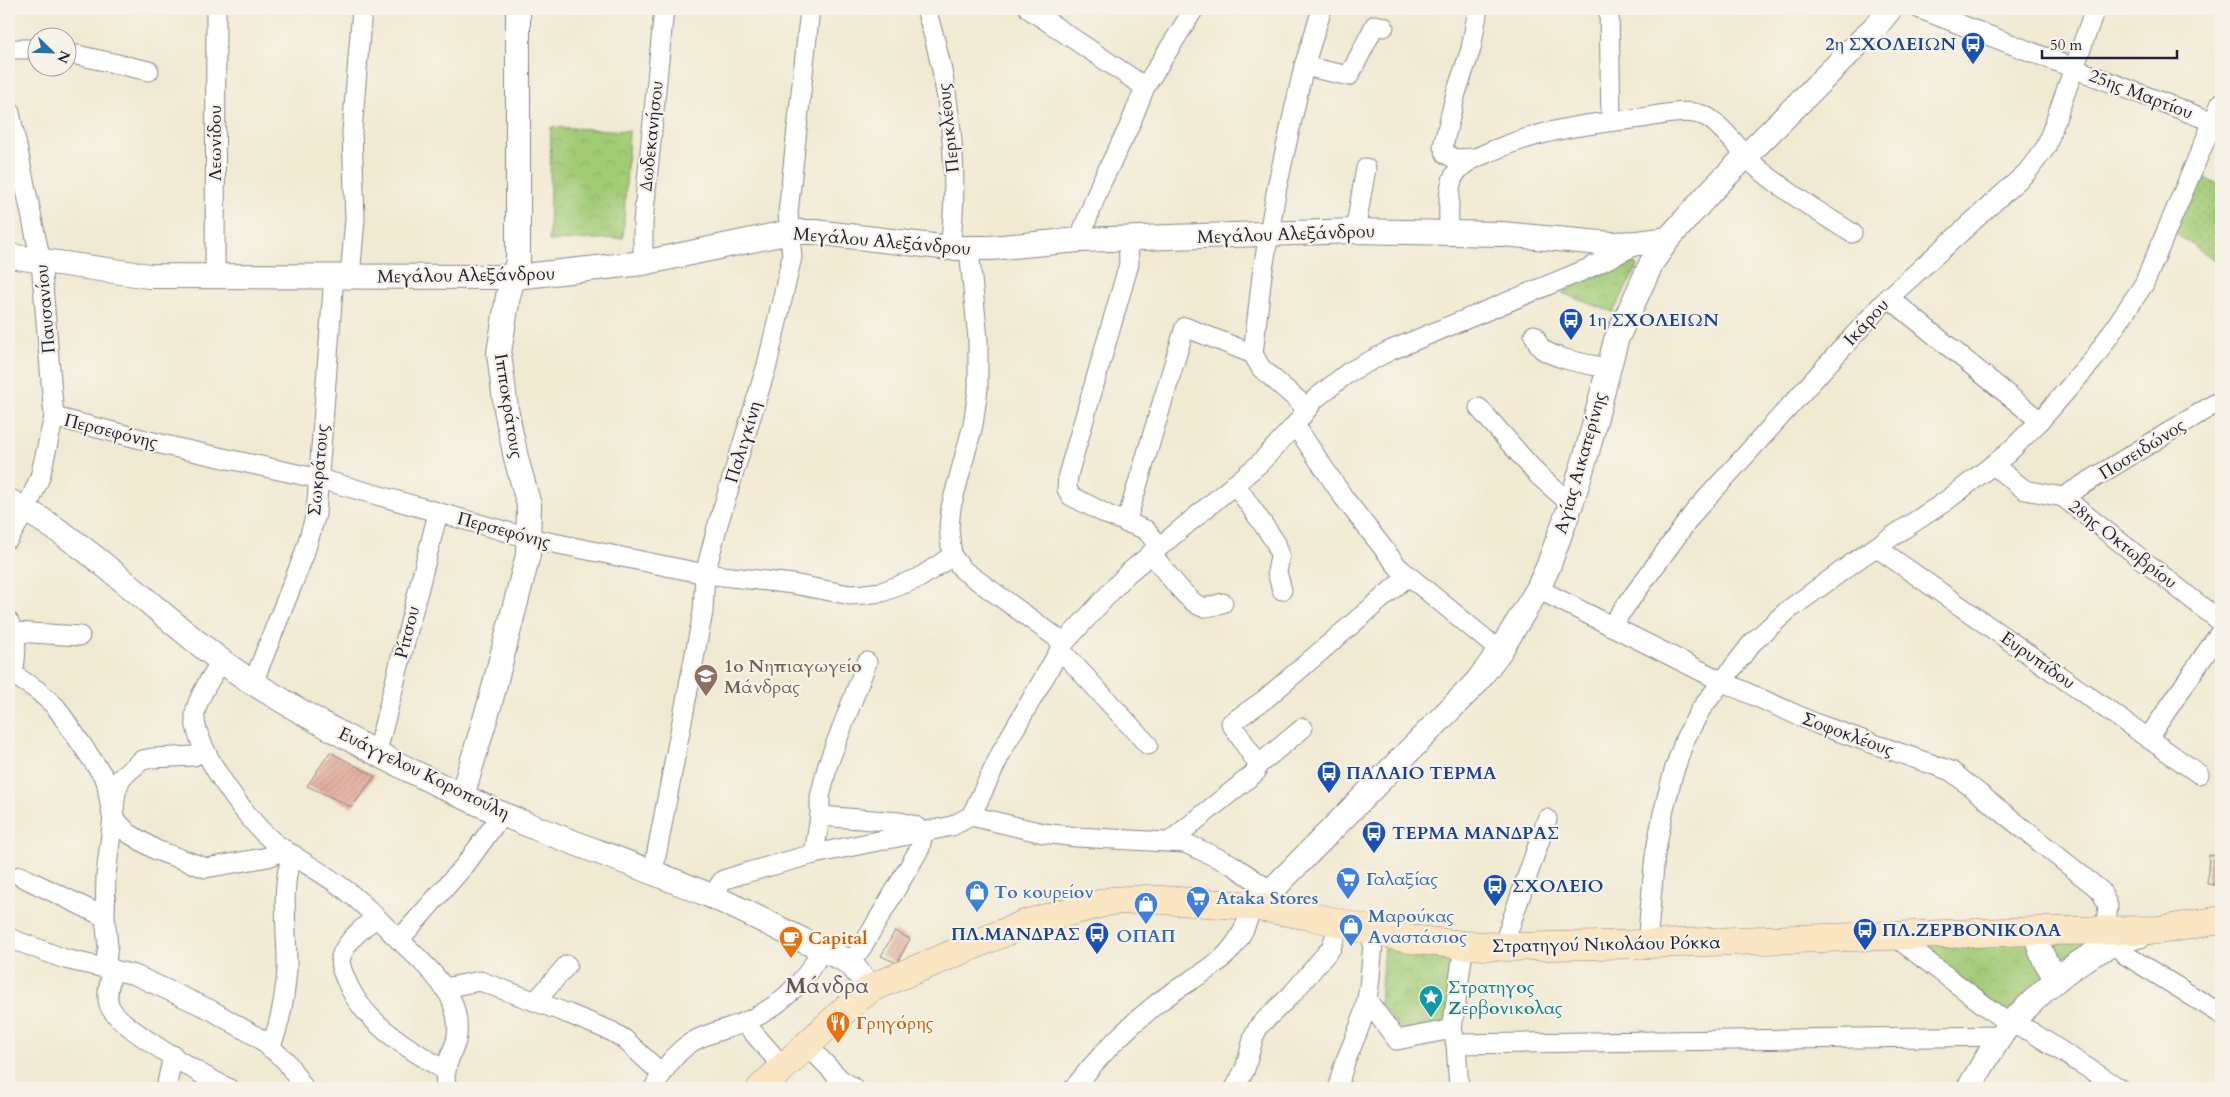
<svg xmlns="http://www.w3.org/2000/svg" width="2230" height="1097" font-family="Cardo,serif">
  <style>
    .grass { fill: url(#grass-dots); stroke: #627658 }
    .park { fill: url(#park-crowns); stroke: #627658 }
    .building { fill: url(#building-hatch) }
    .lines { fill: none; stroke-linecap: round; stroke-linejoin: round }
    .minor-casing { stroke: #8a8687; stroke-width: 21 }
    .tertiary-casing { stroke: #8a8687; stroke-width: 26 }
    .secondary-casing { stroke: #8a8687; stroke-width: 29 }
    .minor { stroke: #fff; stroke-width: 19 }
    .tertiary { stroke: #fff; stroke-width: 24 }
    .secondary { stroke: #fbe6c4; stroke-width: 28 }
    .labels { text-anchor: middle; stroke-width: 4.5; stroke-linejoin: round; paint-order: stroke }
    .transit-label { font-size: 18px; font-weight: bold; fill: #164399; stroke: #f7f3e8; text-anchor: start }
    .street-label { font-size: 18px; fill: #22223b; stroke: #f7f3e8 }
    .education-label { font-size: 18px; font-weight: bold; fill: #785e54; stroke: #f7f3e8; text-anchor: start }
    .shop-label { font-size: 18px; font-weight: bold; fill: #366cbe; stroke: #f7f3e8; text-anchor: start }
    .food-label { font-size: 18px; font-weight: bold; fill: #c56008; stroke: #f7f3e8; text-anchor: start }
    .culture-label { font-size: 18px; font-weight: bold; fill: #0d838f; stroke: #f7f3e8; text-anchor: start }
    .district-label { font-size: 22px; font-weight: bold; fill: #66535e; stroke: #f7f3e8 }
  </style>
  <defs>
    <pattern id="grass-dots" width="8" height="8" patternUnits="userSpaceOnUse" patternTransform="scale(1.25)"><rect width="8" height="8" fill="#a2cb76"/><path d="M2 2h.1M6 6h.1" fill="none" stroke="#8bae67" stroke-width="1.8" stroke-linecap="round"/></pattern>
    <pattern id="park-crowns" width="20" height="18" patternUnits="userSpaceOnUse" patternTransform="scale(1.25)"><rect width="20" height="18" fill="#a2cb76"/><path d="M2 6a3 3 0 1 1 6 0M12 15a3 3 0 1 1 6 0" fill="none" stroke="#8bae67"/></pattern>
    <pattern id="building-hatch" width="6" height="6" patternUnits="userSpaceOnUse" patternTransform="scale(1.25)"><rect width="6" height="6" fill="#e3ae9e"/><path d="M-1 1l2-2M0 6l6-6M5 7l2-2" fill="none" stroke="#c29589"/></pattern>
  </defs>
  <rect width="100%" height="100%" fill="#f7f3e8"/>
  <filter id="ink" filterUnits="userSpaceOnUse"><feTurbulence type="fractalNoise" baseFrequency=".02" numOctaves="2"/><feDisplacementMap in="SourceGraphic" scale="10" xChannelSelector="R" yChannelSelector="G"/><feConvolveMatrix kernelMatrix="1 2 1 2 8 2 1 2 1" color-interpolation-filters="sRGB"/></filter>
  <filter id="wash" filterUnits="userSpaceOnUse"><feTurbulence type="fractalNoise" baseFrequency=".0096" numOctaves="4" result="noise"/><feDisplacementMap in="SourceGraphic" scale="20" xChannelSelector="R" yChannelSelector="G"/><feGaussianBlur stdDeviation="1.12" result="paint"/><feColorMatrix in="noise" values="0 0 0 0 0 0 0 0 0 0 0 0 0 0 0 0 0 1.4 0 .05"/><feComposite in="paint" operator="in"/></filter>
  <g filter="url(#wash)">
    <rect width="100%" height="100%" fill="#f1ead3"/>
    <g class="grass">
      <polygon points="2199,176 2221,185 2221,264 2173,232"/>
      <polygon points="2049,935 2096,938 2058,960 2050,951"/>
    </g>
    <g class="park">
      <polygon points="551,127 629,131 623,238 549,241"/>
      <polygon points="1628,258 1638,266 1613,312 1562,293"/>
      <polygon points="2027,936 2048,980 2009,1017 1912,941"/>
      <polygon points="1384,944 1455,955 1446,1023 1401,1030 1380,1004"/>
    </g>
    <g id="blocks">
      <g class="building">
        <polygon points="330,752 375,776 352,807 307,786"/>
        <polygon points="2209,855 2221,856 2221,885 2207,884"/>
        <polygon points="895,931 910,939 897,963 881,956"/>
      </g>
    </g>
  </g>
  <g filter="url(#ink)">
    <use href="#blocks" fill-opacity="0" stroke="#8a8687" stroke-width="1"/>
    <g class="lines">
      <defs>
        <g id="minor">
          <path d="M 926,9 C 950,85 960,169 950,248"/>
          <polyline points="1029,9 1145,87"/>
          <polyline points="1609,9 1611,121"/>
          <polyline points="1920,9 2221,125"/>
          <polyline points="9,49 38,49"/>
          <polyline points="68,53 149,71"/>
          <polyline points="1304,66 1349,76 1375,25 1384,27"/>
          <polyline points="9,108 41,262 54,417 40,477 26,510 9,538"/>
          <polyline points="1474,158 1455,159 1446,154 1443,146 1456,93 1471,49 1478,9"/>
          <polyline points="1355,231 1366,168"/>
          <path d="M 1449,232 C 1449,218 1447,188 1454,176 C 1462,162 1480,156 1494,150 C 1544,129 1588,124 1641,118 C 1661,115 1686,108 1705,116 C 1722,124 1743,155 1759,169 C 1788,193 1820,213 1852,233"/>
          <polyline points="1128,239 1129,264 1068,475 1067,489 1071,496 1108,515 1146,530 1159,546"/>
          <polyline points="1079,240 1101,183 1129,127 1145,87 1194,9"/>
          <polyline points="969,249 978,339 978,389 973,425 951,507 949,528 952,556 963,570 1064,643"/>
          <polyline points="643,263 643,222 664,9"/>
          <polyline points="215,277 216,9"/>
          <polyline points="350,277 355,219 352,132 362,9"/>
          <polyline points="1888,297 2040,421"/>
          <path d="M 1534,335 C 1536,339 1539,346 1542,349 C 1558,360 1588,364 1607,368"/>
          <polyline points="1307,408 1261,368 1253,354 1262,275 1277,187 1304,66 1322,9"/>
          <polyline points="1479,408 1538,475 1571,504"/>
          <polyline points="54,417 173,447 320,479 529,538 705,574 793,584 850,595 864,594 882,592 919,578 952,556"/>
          <polyline points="1295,425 1344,498 1398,567 1500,651"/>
          <polyline points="1993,465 2025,490 2063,497 2221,622"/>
          <polyline points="1235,484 1276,543 1280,556 1277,572 1282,590"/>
          <polyline points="2063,497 2221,400"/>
          <polyline points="1126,523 1185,327 1253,354"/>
          <polyline points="1876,547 2199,774"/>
          <path d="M 1151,553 C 1161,565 1189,605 1203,607 C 1209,608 1217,604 1223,603"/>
          <polyline points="1538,589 1721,681 1817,724 1951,771 2101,891 2108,906 2105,930"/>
          <path d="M 9,622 C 19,639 16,656 13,674"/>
          <polyline points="1611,626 1695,511 1883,303 2027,172 2046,147 2095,9"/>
          <polyline points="15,632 80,636"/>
          <polyline points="1060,649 1148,745"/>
          <path d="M 222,660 C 213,674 197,698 195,714 C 192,746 250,825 275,843 C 300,862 329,875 353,896 C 368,908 381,922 394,935 C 413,953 431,969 446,990 C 455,1003 460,1025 456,1041 C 451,1057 441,1071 447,1088"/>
          <polyline points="9,672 37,690 56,707 106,780 112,816 128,833 156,850 206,868 268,857 285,850"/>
          <polyline points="253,683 304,555 316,514 334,276"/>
          <polyline points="2148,738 2221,631"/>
          <polyline points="377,752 438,513"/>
          <polyline points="1257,763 1262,762 1303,728"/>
          <polyline points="820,816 900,822 915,826 923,833 920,848 862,947 850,963"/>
          <polyline points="971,816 1003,749 1064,643 1127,574 1259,464 1295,425 1315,399 1349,372 1389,351 1587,269 1636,245"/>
          <polyline points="1169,842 1256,772 1257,763 1231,723 1264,700 1408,576"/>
          <polyline points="814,854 820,816 820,797 828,764 867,662"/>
          <polyline points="653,872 703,612 705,574 718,524 767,365 792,257 788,213 810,9"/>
          <polyline points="20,876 105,917"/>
          <polyline points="712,896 723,880 745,873 814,854 952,826 971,816 1043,833 1077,837 1185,843 1231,864 1271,891"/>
          <path d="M 376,918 C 364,926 348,940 342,954 C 338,962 342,971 346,980 C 363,1023 408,1048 446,1071"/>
          <polyline points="1894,936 2009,1024 2030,1031 2119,1088"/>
          <polyline points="9,938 65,959 135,975 211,1010 259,1038 286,1061 304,1088"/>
          <polyline points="399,940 466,864 503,813"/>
          <polyline points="2118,941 2124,954 2221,1014"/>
          <polyline points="1647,944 1655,855 1663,813 1673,774 1685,739 1701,709 1752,643 1787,611 1861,557 1946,501 2008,453 2040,421 2093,360 2144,284 2221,103"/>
          <polyline points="1503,946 1547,819"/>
          <polyline points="105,968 108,946 105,917 106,875 116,792 121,778 142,760 152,758 194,756 205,750"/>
          <path d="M 113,969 C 110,981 105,996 110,1007 C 120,1028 205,1077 228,1088"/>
          <polyline points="444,988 480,981 569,1014 611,1031 624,1039 662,1074"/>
          <polyline points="1367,1000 1397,1040 1452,1029"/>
          <polyline points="536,1001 567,965"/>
          <polyline points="744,1022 783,1067"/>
          <polyline points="1456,1044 2000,1036"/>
          <polyline points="807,1045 840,1079 854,1088"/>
          <path d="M 270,1048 C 281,1023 285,996 287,969 C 288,942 279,874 294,855"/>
          <polyline points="166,1088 173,1055"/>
          <path d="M 654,1088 C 662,1072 672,1057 686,1046 C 702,1034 724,1030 743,1023 C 777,1009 806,982 822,949"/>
          <path d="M 1074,1088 C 1097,1058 1124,1030 1154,1006 C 1196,971 1237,967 1252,906"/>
          <polyline points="1235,1088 1245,1069 1254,1036 1259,1026 1292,994 1331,948 1340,923"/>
          <path d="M 1339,1088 C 1341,1063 1355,1043 1362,1019 C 1371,990 1371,961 1374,931"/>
          <polyline points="1459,1088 1456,1044 1452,1029 1464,945"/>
        </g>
        <g id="tertiary">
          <polyline points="9,256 149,276 515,277 643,263 790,232 815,232 950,248 990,248 1079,240 1355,231 1502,234 1612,244 1639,243 1668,239"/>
          <path d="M 9,501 C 101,548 168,629 255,684 C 321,725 391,762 462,796 C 542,834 629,861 711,896 C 755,915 797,939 841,958 L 850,963 L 871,988"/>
          <polyline points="462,796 490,703 528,555 529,505 516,458 506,409 499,353 508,296 518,261 518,9"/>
          <polyline points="1252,906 1271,891 1476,683 1500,651 1538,589 1548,567 1571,504 1587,452 1616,340 1652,262 1668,239 1712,190 1878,24 1890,9"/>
          <path d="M 2036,931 C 2038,950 2045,964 2058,979"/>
          <path d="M 1969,1088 C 1981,1068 1993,1046 2007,1027 C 2013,1019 2022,1012 2029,1005 C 2061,973 2096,946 2141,935"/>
        </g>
        <polyline id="secondary" points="761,1088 851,1004 871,988 1027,923 1111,901 1147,899 1252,906 1310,916 1409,939 1464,945 1508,947 1647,944 2036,931 2159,930 2221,920"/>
      </defs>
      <use href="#minor" class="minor-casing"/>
      <use href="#tertiary" class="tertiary-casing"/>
      <use href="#secondary" class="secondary-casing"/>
      <use href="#minor" class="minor"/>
      <use href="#tertiary" class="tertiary"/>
      <use href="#secondary" class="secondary"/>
    </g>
  </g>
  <defs>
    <symbol id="bus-pin" viewBox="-11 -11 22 30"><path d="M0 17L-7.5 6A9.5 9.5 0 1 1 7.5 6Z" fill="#1a4fb4" stroke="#f7f3e8"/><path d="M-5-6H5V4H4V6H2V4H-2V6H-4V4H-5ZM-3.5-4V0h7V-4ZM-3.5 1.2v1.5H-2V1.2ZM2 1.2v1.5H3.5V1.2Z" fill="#fff"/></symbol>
    <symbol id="school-pin" viewBox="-11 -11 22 30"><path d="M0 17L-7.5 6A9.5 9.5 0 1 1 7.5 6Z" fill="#8d6e63" stroke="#f7f3e8"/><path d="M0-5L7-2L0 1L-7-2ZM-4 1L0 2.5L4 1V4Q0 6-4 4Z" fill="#fff"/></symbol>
    <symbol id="supermarket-pin" viewBox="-11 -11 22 30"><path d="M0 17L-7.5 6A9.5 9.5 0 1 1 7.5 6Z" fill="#3f7fe0" stroke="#f7f3e8"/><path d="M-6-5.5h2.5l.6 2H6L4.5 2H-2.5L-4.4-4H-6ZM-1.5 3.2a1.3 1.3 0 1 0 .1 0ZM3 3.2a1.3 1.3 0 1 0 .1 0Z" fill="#fff"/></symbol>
    <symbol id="shop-pin" viewBox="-11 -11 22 30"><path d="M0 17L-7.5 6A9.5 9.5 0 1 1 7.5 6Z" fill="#3f7fe0" stroke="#f7f3e8"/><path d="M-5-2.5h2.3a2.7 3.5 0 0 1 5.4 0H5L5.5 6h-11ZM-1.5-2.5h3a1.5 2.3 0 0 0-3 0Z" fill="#fff"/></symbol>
    <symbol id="cafe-pin" viewBox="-11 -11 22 30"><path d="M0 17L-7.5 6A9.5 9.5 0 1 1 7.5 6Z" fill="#e8710a" stroke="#f7f3e8"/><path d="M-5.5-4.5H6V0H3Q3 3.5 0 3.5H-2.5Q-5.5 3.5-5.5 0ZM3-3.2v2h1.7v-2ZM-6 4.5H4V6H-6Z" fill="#fff"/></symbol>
    <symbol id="sight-pin" viewBox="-11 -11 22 30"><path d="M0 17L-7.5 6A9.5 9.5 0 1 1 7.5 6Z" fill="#0f9aa8" stroke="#f7f3e8"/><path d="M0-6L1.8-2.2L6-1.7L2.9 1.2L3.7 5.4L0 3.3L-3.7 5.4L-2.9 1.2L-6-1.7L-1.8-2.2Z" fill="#fff"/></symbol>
    <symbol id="restaurant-pin" viewBox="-11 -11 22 30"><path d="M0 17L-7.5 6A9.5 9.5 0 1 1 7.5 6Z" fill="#e8710a" stroke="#f7f3e8"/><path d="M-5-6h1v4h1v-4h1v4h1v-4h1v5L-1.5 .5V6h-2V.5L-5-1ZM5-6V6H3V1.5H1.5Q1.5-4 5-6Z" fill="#fff"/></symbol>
  </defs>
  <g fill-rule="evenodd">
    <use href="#bus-pin" x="1959" y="30" width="28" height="38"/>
    <use href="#bus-pin" x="1557" y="306" width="28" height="38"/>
    <use href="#school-pin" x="692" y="662" width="28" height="38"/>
    <use href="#bus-pin" x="1315" y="759" width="28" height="38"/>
    <use href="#bus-pin" x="1360" y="819" width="28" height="38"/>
    <use href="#supermarket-pin" x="1334" y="865" width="28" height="38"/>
    <use href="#bus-pin" x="1481" y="872" width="28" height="38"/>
    <use href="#shop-pin" x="963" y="878" width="28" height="38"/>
    <use href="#supermarket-pin" x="1184" y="884" width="28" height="38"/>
    <use href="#shop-pin" x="1132" y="890" width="28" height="38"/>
    <use href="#shop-pin" x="1337" y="912" width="28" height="38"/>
    <use href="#bus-pin" x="1851" y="916" width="28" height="38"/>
    <use href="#bus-pin" x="1083" y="920" width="28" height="38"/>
    <use href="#cafe-pin" x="777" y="924" width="28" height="38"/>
    <use href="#sight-pin" x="1417" y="983" width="28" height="38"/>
    <use href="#restaurant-pin" x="824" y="1009" width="28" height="38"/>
  </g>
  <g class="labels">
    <g class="transit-label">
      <text x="1956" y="50" text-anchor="end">2η ΣΧΟΛΕΙΩΝ</text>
      <text x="1588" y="326">1η ΣΧΟΛΕΙΩΝ</text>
      <text x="1346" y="779">ΠΑΛΑΙΟ ΤΕΡΜΑ</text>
      <text x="1392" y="839">ΤΕΡΜΑ ΜΑΝΔΡΑΣ</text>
      <text x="1512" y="892">ΣΧΟΛΕΙΟ</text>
      <text x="1882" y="936">ΠΛ.ΖΕΡΒΟΝΙΚΟΛΑ</text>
      <text x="1080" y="940" text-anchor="end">ΠΛ.ΜΑΝΔΡΑΣ</text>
    </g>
    <g class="street-label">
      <text transform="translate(2141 94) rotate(21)" y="6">25ης Μαρτίου</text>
      <text transform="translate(948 128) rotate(-96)" y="6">Περικλέους</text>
      <text transform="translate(651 136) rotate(-84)" y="6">Δωδεκανήσου</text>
      <text transform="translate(215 143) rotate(-90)" y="6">Λεωνίδου</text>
      <text transform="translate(1286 234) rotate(-2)" y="6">Μεγάλου Αλεξάνδρου</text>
      <text transform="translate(882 241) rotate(5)" y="6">Μεγάλου Αλεξάνδρου</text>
      <text transform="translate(466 275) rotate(-1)" y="6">Μεγάλου Αλεξάνδρου</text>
      <text transform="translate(45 309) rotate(-95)" y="6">Παυσανίου</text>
      <text transform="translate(1866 322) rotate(-47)" y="6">Ικάρου</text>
      <text transform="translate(509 406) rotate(81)" y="6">Ιπποκράτους</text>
      <text transform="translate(111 431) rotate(14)" y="6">Περσεφόνης</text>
      <text transform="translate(743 442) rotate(-73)" y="6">Παλιγκίνη</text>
      <text transform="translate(2142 449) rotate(-32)" y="6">Ποσειδώνος</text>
      <text transform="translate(1580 463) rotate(-74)" y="6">Αγίας Αικατερίνης</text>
      <text transform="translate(318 470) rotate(-85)" y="6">Σωκράτους</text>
      <text transform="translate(504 530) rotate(15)" y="6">Περσεφόνης</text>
      <text transform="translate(2123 544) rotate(38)" y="6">28ης Οκτωβρίου</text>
      <text transform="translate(407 632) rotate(-76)" y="6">Ρίτσου</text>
      <text transform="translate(2038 660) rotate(35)" y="6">Ευρυπίδου</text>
      <text transform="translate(1848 734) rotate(20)" y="6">Σοφοκλέους</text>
      <text transform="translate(424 773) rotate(26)" y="6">Ευάγγελου Κοροπούλη</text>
      <text transform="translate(1606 944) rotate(-1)" y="6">Στρατηγού Νικολάου Ρόκκα</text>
    </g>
    <g class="education-label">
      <text x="724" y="672">1ο Νηπιαγωγείο<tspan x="724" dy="21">Μάνδρας</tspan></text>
    </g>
    <g class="shop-label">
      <text x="1366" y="885">Γαλαξίας</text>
      <text x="994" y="898">Το κουρείον</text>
      <text x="1216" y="904">Ataka Stores</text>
      <text x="1368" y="922">Μαρούκας<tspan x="1368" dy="21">Αναστάσιος</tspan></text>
      <text x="1146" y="942" text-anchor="middle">ΟΠΑΠ</text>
    </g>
    <g class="food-label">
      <text x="808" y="944">Capital</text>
      <text x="856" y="1029">Γρηγόρης</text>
    </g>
    <g class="culture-label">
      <text x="1448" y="993">Στρατηγος<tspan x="1448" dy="21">Ζερβονικολας</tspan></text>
    </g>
    <g class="district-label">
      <text x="827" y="993">Μάνδρα</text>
    </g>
  </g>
  <rect width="2230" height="1097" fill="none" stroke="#f7f3e8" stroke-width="30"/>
  <g transform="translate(52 52) rotate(113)"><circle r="24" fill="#f7f3e8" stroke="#a29fa3"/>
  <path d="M0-4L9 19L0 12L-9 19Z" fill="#1f6fb2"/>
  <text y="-8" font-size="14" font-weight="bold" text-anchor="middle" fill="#22223b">N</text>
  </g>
  <path d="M2042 50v8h135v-8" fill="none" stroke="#22223b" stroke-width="2.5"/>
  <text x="2050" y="50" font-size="15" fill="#22223b" stroke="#f7f3e8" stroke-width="4" paint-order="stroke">50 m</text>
</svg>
